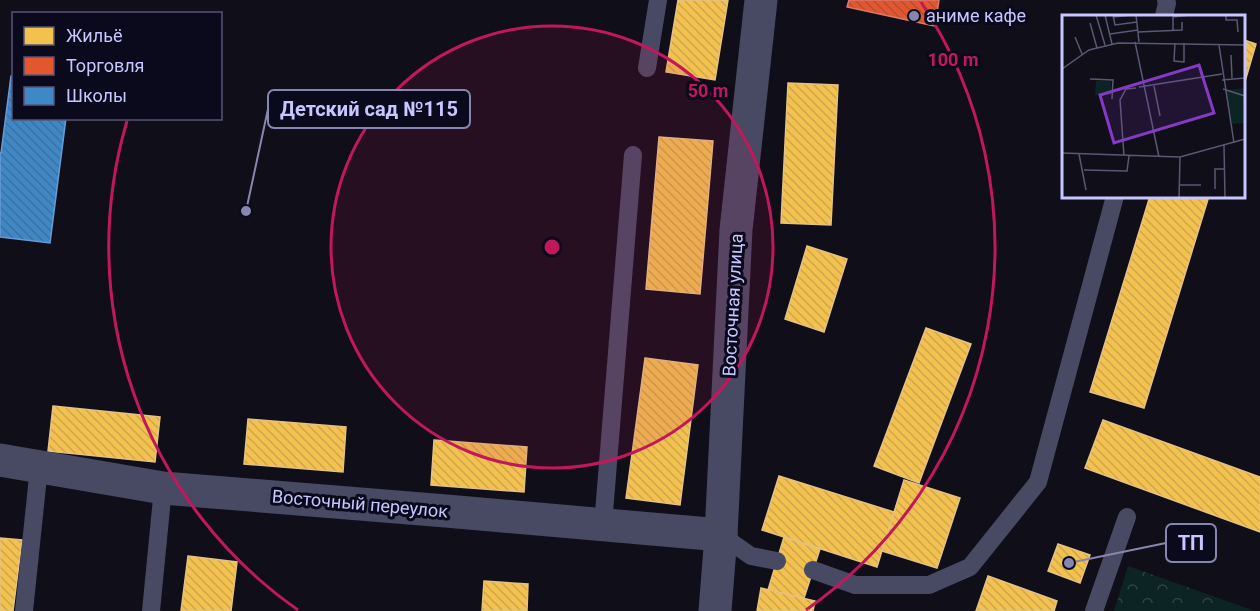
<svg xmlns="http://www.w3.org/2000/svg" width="1260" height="611" font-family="Roboto,sans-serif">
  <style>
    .park { fill: url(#park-crowns) }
    .homes { fill: url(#homes-back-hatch); stroke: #e5c283; stroke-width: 1.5 }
    .shops { fill: url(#shops-back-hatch); stroke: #dc786d; stroke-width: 1.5 }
    .schools { fill: url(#schools-back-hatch); stroke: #689bd6; stroke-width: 1.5 }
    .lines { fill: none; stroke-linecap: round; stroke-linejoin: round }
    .service { stroke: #484a63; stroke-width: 18 }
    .minor { stroke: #484a63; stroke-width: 33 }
    .ring { fill: none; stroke: #c2185b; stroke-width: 3 }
    .poi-dot { fill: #8786ae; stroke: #0b0a1d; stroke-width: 2 }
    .labels { text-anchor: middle; stroke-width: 6; stroke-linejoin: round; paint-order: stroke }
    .poi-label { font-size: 18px; fill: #c8c6ff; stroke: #0b0a1d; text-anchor: start }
    .street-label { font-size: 18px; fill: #c8c6ff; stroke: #0b0a1d }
    .inset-road { fill: none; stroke: #595875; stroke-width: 1.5 }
    .view { fill: #833bc5; fill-opacity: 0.15; stroke: #833bc5; stroke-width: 3 }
    .inset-edge { fill: none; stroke: #c8c6ff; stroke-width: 3 }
    .centre { fill: #c2185b; stroke: #0b0a1d; stroke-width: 3 }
    .ring-label { font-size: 18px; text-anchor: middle; font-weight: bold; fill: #c2185b; stroke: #0b0a1d; stroke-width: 6; stroke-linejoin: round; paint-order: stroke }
    .leader { fill: none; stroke: #8786ae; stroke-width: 2 }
    .callout-dot { fill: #8786ae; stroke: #0b0a1d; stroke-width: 2 }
    .callout { fill: #0b0a1d; stroke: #8786ae; stroke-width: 2 }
    .callout-label { font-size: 20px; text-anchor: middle; font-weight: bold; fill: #c8c6ff }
  </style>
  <defs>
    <pattern id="park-crowns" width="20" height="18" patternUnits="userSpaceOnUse" patternTransform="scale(1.5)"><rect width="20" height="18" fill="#0c2423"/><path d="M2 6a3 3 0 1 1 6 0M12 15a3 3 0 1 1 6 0" fill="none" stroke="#2e4244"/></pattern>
    <pattern id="homes-back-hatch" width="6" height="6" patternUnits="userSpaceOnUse" patternTransform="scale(1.5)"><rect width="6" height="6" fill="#f2c14e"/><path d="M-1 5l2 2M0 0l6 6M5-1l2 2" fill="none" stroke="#cea64e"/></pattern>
    <pattern id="shops-back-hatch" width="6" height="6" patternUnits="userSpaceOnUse" patternTransform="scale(1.5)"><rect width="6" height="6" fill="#e4572e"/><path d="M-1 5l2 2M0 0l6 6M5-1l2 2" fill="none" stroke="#b24f37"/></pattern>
    <pattern id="schools-back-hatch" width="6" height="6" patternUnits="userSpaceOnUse" patternTransform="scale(1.5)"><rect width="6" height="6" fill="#3f88c5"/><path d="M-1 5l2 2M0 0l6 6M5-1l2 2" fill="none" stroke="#3e71a1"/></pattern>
  </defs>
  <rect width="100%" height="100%" fill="#0f0e19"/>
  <polygon class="park" points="1128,566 1255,611 1114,611"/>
  <g class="homes">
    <polygon points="678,0 728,0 715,80 666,72"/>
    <polygon points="1244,40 1256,44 1244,85"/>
    <polygon points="788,83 838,85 831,225 781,223"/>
    <polygon points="659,137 713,141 700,294 646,289"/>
    <polygon points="1150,196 1209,196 1144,408 1090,392"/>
    <polygon points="807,246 847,259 824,332 785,319"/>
    <polygon points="926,328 971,344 919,483 874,466"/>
    <polygon points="645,358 698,365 680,505 626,498"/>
    <polygon points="53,406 160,417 155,462 48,451"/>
    <polygon points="248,419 346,427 343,472 244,464"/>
    <polygon points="1103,420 1260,477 1260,532 1085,468"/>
    <polygon points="434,440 527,447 524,492 431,485"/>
    <polygon points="779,476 894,512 877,567 762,530"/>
    <polygon points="904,480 960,498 937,568 882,551"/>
    <polygon points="784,537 820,549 804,598 768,590"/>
    <polygon points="0,538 22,540 13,611 0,611"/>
    <polygon points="1058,544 1090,555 1080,583 1048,571"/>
    <polygon points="188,556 237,562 231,611 181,611"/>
    <polygon points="988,576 1057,601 1054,611 976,611"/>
    <polygon points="484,581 528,584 527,611 482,611"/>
    <polygon points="761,588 815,601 813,611 757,611"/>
  </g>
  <polygon class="shops" points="849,0 939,0 935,26 847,7"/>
  <polygon class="schools" points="11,76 14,76 14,118 66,118 50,243 0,237 0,153 1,153"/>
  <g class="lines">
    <g class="service">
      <polyline points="1164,16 1167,3 1166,0"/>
      <polyline points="647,68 658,0"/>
      <polyline points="603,525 633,155"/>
      <polyline points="721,535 751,556 777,561"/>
      <polyline points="813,570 855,585 929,585 970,567 1038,482 1115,196"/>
      <polyline points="24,611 39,467"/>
      <polyline points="151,611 163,488"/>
      <polyline points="1094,611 1127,517"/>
    </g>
    <g class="minor">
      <polyline points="0,460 163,488 446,511 721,535"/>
      <polyline points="715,611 721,535 736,230 761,0"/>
    </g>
  </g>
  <circle cx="552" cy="247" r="221" fill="#c2185b" fill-opacity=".12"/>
  <g class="ring">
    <circle cx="552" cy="247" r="221"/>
    <path d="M298 610A443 443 0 0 1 127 121M921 2A443 443 0 0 1 806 610"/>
  </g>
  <circle class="poi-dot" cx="914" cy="16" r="6"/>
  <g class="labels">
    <g class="poi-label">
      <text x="926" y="22">аниме кафе</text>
    </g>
    <g class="street-label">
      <text transform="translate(733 305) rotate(-87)" y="6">Восточная улица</text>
      <text transform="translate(360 504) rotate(5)" y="6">Восточный переулок</text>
    </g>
  </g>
  <g transform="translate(1062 15)">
    <rect width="183" height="183" fill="#0f0e19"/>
    <path d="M34,66H49V80H33ZM183,73V108L170,109L163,75Z" fill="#0c2423"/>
    <path class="inset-road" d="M34,0L43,30M43,0L50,29M51,0L53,10L75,7M74,0L77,27M164,0V5H175L176,17M51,2L70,0M28,8L35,33M111,16V2L128,0M76,17L120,15V7M48,19L76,15M13,22L20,39M73,27L97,142M113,28L112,46L122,47V28M157,30L172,128M169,40L170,63M0,54L27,35L56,28L183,30M28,64L51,65L50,84M160,65L183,63M92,71L98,101M77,72L160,59M161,74L183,81M162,130L163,183M0,138L118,142L183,124M17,139L24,175M62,141L58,85L64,74L74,73M22,155L65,156L67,141M118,170H139M153,174V154H162M117,183L118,142"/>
    <path class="view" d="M137,50L152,98L52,128L38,80Z"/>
    <rect width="183" height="183" class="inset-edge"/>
  </g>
  <circle cx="552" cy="247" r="9" class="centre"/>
  <g class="ring-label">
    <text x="953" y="66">100 m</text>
    <text x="708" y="97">50 m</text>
  </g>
  <path class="leader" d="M246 211L268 109M1069 563L1166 543"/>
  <g class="callout-dot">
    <circle cx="246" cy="211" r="6"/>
    <circle cx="1069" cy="563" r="6"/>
  </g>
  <g class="callout">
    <rect x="268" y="90" width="202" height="38" rx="6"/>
    <rect x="1166" y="524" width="50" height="38" rx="6"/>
  </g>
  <g class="callout-label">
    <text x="369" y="116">Детский сад №115</text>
    <text x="1191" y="550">ТП</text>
  </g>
  <rect x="12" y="12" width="210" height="108" fill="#0b0a1d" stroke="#575577" stroke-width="1.5"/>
  <rect x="24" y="27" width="30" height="18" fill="#f2c14e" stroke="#575577" stroke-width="1.5"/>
  <text x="66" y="42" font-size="18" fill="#c8c6ff">Жильё</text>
  <rect x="24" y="57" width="30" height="18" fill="#e4572e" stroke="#575577" stroke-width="1.5"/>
  <text x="66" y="72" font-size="18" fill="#c8c6ff">Торговля</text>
  <rect x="24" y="87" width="30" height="18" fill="#3f88c5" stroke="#575577" stroke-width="1.5"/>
  <text x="66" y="102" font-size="18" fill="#c8c6ff">Школы</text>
</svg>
